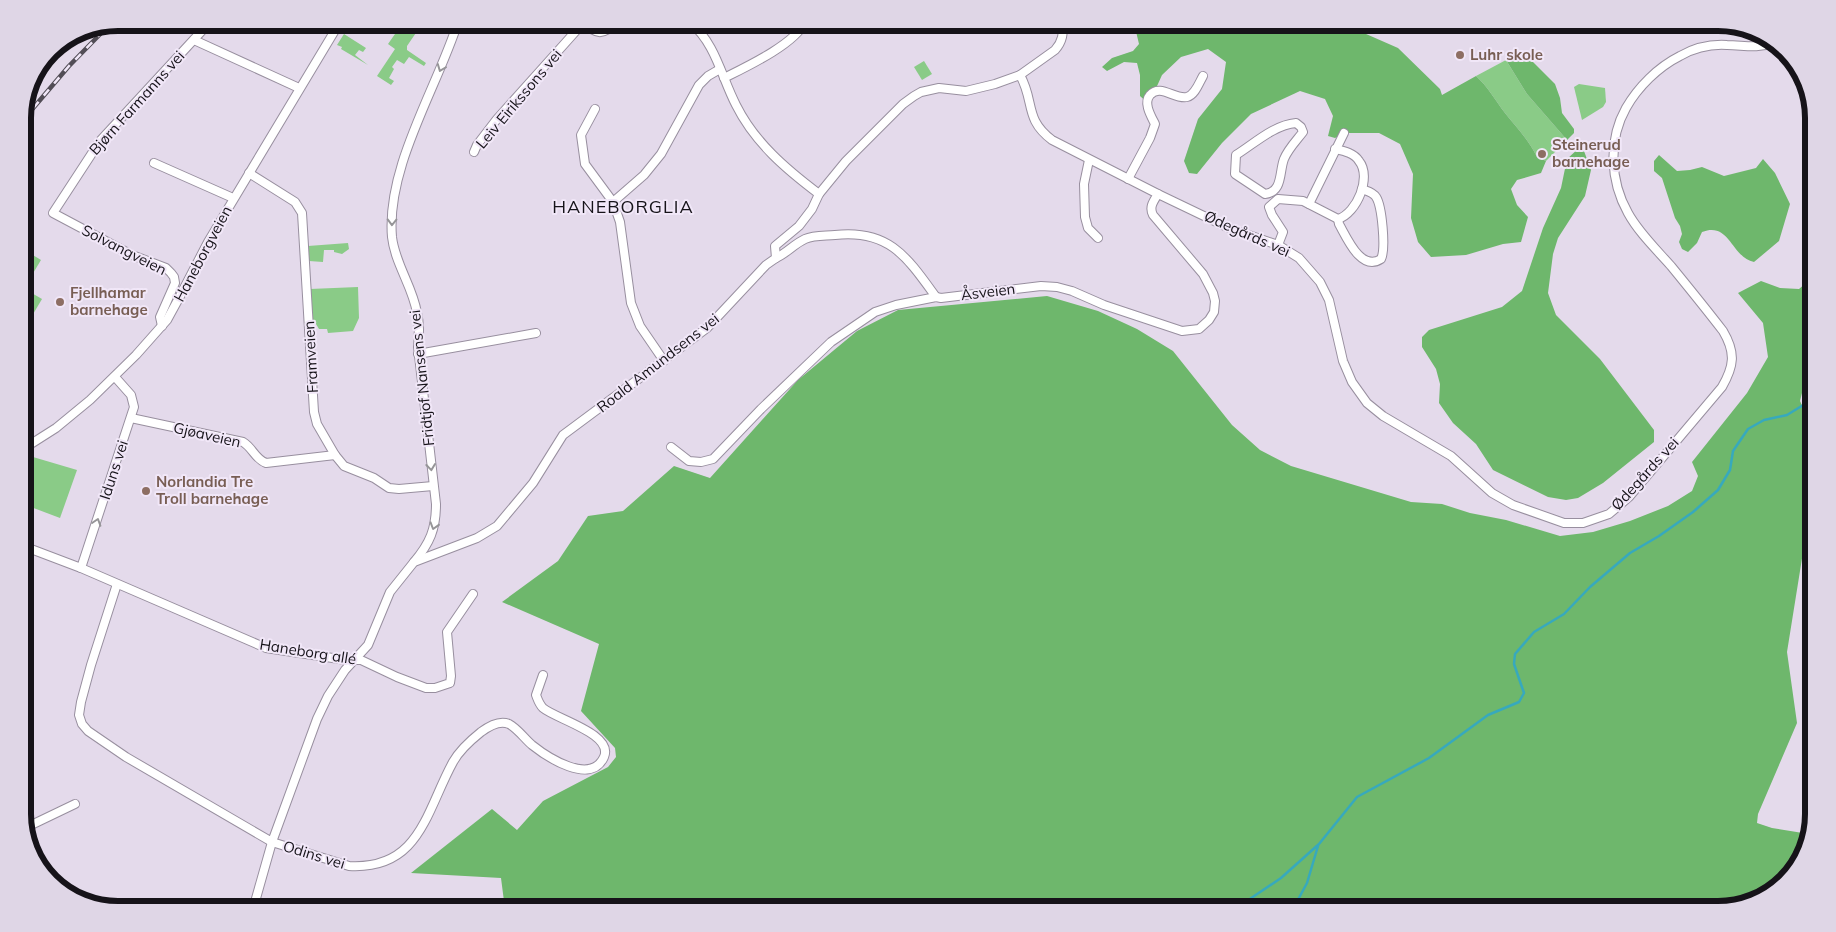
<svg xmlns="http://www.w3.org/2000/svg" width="1836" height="932" font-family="Mulish,sans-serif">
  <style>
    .green { fill: #8acb87 }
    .forest { fill: #6eb76c }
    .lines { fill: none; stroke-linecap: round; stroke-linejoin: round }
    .stream { stroke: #37a9bd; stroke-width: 2.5 }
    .minor-casing { stroke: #988f9f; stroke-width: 10 }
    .minor { stroke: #fff; stroke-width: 8 }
    .rail-casing { stroke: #524d56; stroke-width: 4.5 }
    .rail { stroke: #f1e7f8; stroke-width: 2.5; stroke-dasharray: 8; stroke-linecap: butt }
    .oneway { stroke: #969598 }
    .education-dot { fill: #8d6e63; stroke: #f1e7f8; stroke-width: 2 }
    .labels { text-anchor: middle; stroke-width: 4; stroke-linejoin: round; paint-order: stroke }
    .education-label { font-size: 15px; font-weight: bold; fill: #785e54; stroke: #f1e7f8; text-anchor: start }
    .street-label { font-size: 15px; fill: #161319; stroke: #f1e7f8 }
    .quarter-label { font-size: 18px; letter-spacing: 1px; fill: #161319; stroke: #f1e7f8 }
    .rim { fill: none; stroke: #161319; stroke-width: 6 }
  </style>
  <rect width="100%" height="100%" fill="#e4daeb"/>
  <g class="green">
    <polygon points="400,23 422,24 407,46 407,50 426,63 424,66 409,57 404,64 397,60 392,67 394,69 389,78 394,81 391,85 377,76 395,49 388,44 402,24"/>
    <polygon points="344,34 366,48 363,52 359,50 355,55 368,65 341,49 342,47 337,45"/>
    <path d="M1506,60L1527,94L1567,140L1546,161L1537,157C1529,140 1516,127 1505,113C1495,100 1488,87 1476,76Z"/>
    <polygon points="924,61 932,74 922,80 914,67"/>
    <polygon points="1579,84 1605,88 1606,102 1603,107 1582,120 1574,87"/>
    <polygon points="348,243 349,249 342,254 334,252 334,250 324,250 323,262 309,261 308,246"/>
    <polygon points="23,249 41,260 26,285 23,284"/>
    <polygon points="358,287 359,318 353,331 328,333 327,329 319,329 316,324 311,324 310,289"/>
    <polygon points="23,288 42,299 23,331"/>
    <polygon points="33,457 77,470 60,518 23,504 23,462"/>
  </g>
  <g class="forest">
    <path d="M1134,23H1341L1398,48L1440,89L1442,95L1476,76C1488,87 1495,100 1505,113C1516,127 1529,140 1537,157L1546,161L1541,173L1517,180L1511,189L1517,205L1528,217L1521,242L1503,244L1466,255L1431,257L1418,242L1411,218L1413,174L1400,144L1379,133H1344L1335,138L1328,136L1333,116L1325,99L1300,91L1251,114L1222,143L1197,174L1189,173L1184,161L1198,119L1222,89L1226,62L1208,49L1181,57L1162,75L1149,104L1140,96V75L1137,63L1124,62L1107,71L1102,67L1112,58L1133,51L1139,44Z"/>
    <polygon points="1522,51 1555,84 1560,98 1562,113 1574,129 1574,133 1567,140 1527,94 1506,60"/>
    <polygon points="1579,148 1584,151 1591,170 1585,196 1558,238 1553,254 1548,293 1556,315 1600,359 1654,430 1654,442 1603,483 1578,498 1566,500 1548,497 1493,470 1476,444 1453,423 1439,403 1440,384 1436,369 1422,347 1422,337 1429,330 1502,307 1522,291 1543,228 1561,188 1567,159"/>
    <path d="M1659,155L1677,171L1690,170L1702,167L1724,176L1756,168L1763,159L1775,173L1790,204L1779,241L1754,262C1731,257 1730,221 1702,232L1697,243L1688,252L1682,249L1679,242L1682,234L1680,226L1675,218L1662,178L1654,171V161Z"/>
    <polygon points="1813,277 1813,349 1800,401 1805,412 1813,416 1813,505 1804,546 1787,652 1797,723 1758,814 1757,823 1772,828 1809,834 1803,856 1771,894 1718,909 505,909 501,878 411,873 492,809 517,830 543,801 608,767 616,757 615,748 581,711 599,644 502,602 558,561 588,516 623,511 674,466 710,478 798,380 857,331 898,310 1047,296 1098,311 1137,329 1173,351 1232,425 1260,450 1291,466 1411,502 1442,504 1470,513 1506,520 1560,536 1593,532 1630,521 1668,506 1692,491 1698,476 1692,462 1747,393 1768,357 1763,323 1738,293 1761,281 1780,288 1799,289"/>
  </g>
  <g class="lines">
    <g class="stream">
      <polyline points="1235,909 1281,878 1319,844 1357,797 1429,758 1488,715 1519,702 1524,693 1514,664 1515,654 1534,632 1564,614 1590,587 1630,553 1659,536 1693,512 1718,490 1730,470 1733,451 1748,429 1764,420 1787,415 1813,399"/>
      <polyline points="1293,909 1307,883 1318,846"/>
    </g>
    <defs>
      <g id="minor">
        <path d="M690,22C716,44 721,76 736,105C755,143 786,169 819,194"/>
        <path d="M805,25C826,25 826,35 848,22"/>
        <polyline points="194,40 299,88"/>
        <path d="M1020,75C1035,102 1024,119 1052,140L1158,194L1231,229L1278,245L1299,258L1320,282L1329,300L1343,361L1352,382L1367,403L1383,416L1451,456L1492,493L1513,505L1564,523H1583L1609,514L1629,497L1722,387C1734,366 1736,353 1723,331C1706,309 1689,288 1671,266C1656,249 1639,233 1628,213C1610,181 1608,140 1626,108C1638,87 1658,67 1680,56C1694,48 1711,44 1727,45C1743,45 1757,49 1772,43"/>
        <path d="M724,78C746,67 795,44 805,22"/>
        <polyline points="595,109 581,135 585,164 613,202"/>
        <path d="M1296,123L1301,127L1303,132C1296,141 1288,149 1284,159C1279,172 1283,192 1265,194L1235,174L1236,155C1255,143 1274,125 1296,123Z"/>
        <path d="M474,152L477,145L497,119L584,22C597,37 604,34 618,22"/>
        <polyline points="1089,160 1084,184 1085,217 1088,228 1098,238"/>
        <polyline points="154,163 233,198"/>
        <polyline points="249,173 295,202 302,213 314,412 317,424 335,455 344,466 374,478 389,488 399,489 433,486"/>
        <path d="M1128,179L1150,138L1155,124C1151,116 1143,103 1150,95C1160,83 1175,100 1187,97C1195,95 1199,83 1203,76"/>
        <polyline points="1309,204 1344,133"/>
        <path d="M1338,219L1339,224C1347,238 1361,272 1381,259C1386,249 1382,206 1376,197C1373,192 1367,191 1362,189"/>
        <path d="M1278,245L1283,232L1272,215L1269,207L1278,199L1303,201L1338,219C1357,213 1372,177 1359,161C1354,153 1344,151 1335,149"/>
        <path d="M776,258C787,253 794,244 805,239C814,235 825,236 835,235C889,229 907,257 936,297"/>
        <polyline points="162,326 160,317 175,283 174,277 171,273 166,268 132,255 53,213 100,141 210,22"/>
        <polyline points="418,354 536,333"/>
        <polyline points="664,361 640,326 631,303 620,222 613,202 644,175 661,154 699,85 708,76 720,69"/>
        <path d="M131,418L243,442C253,448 255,459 266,463L335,455"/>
        <path d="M671,447L689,461L701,462L713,459L761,409L831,342L875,312L896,305L936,297L941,298L1041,286L1057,287L1072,291L1104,305L1182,331L1199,329L1209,320L1214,312L1215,301L1213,293L1203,274L1153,215C1149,207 1153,202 1158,194"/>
        <polyline points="23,449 56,428 90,400 136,355 167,320 179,298 208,242 340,22"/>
        <polyline points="23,546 81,568 266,648 346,660 361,660 397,677 426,688 435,688 450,683 451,676 447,632 473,594"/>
        <path d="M414,562C430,543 436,529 436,504L418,347C419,335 420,324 417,313C413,287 395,264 392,237C386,167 437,88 458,22"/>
        <polyline points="81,568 134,407 131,395 115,377"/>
        <path d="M117,584L91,665L81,702L79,715L82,724L88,731L126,757L272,842L349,866C420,870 426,811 453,762C459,751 471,740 481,732C489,726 500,720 509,724C517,728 525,739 532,745C547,757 591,786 604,757C614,734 556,719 543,708C539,704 538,700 536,695L543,675"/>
        <polyline points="25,828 75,804"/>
        <path d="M253,909L272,842L317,719L328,696L345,670L368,645L390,592L414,562L477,538L497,526L533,483L563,435L707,328L766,265L776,258L775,246L799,226L812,209L819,194L846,161L903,104L914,96L921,92L939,88L966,91L995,84L1020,75L1055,50C1063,41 1063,34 1063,22"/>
      </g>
    </defs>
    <use href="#minor" class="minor-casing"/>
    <use href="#minor" class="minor"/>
    <defs>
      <polyline id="rail" points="23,120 69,66 110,24"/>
    </defs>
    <use href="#rail" class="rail-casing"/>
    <use href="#rail" class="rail"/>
  </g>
  <defs><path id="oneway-chevron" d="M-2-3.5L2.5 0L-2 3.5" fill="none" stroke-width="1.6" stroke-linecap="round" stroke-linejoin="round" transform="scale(1.25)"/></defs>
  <g class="oneway">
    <use href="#oneway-chevron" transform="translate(441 68) rotate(111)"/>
    <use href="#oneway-chevron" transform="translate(392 222) rotate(91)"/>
    <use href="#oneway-chevron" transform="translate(431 467) rotate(83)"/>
    <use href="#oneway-chevron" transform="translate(97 522) rotate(-72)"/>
    <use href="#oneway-chevron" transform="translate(434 526) rotate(107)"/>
  </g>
  <g class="education-dot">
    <circle cx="1460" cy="55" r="5"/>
    <circle cx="1542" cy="154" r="5"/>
    <circle cx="60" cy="302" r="5"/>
    <circle cx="146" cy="491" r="5"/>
  </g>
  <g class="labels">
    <g class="education-label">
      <text x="1470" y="60">Luhr skole</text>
      <text x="1552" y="150">Steinerud<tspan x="1552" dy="17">barnehage</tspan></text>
      <text x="70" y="298">Fjellhamar<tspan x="70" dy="17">barnehage</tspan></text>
      <text x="156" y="487">Norlandia Tre<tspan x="156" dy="17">Troll barnehage</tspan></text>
    </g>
    <g class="street-label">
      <text transform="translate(519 99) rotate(-50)" y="5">Leiv Eirikssons vei</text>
      <text transform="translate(137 103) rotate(-48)" y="5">Bjørn Farmanns vei</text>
      <text transform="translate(1247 234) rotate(24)" y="5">Ødegårds vei</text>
      <text transform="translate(124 250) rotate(27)" y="5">Solvangveien</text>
      <text transform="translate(203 254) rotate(-62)" y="5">Haneborgveien</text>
      <text transform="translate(988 292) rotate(-7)" y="5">Åsveien</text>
      <text transform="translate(311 357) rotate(-93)" y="5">Framveien</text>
      <text transform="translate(658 363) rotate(-38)" y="5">Roald Amundsens vei</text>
      <text transform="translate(422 378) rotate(-96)" y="5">Fridtjof Nansens vei</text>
      <text transform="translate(207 435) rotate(13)" y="5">Gjøaveien</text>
      <text transform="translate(114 470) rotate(-72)" y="5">Iduns vei</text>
      <text transform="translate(1645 474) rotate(-48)" y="5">Ødegårds vei</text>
      <text transform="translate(308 652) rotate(9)" y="5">Haneborg allé</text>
      <text transform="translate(314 855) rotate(17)" y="5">Odins vei</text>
    </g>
    <g class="quarter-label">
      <text x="623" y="213">HANEBORGLIA</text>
    </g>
  </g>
  <path d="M0 0H1836V932H0ZM118 31H1718A87 87 0 0 1 1805 118V814A87 87 0 0 1 1718 901H118A87 87 0 0 1 31 814V118A87 87 0 0 1 118 31Z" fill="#dfd6e6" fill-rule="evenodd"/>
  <path class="rim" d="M118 31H1718A87 87 0 0 1 1805 118V814A87 87 0 0 1 1718 901H118A87 87 0 0 1 31 814V118A87 87 0 0 1 118 31Z"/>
</svg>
